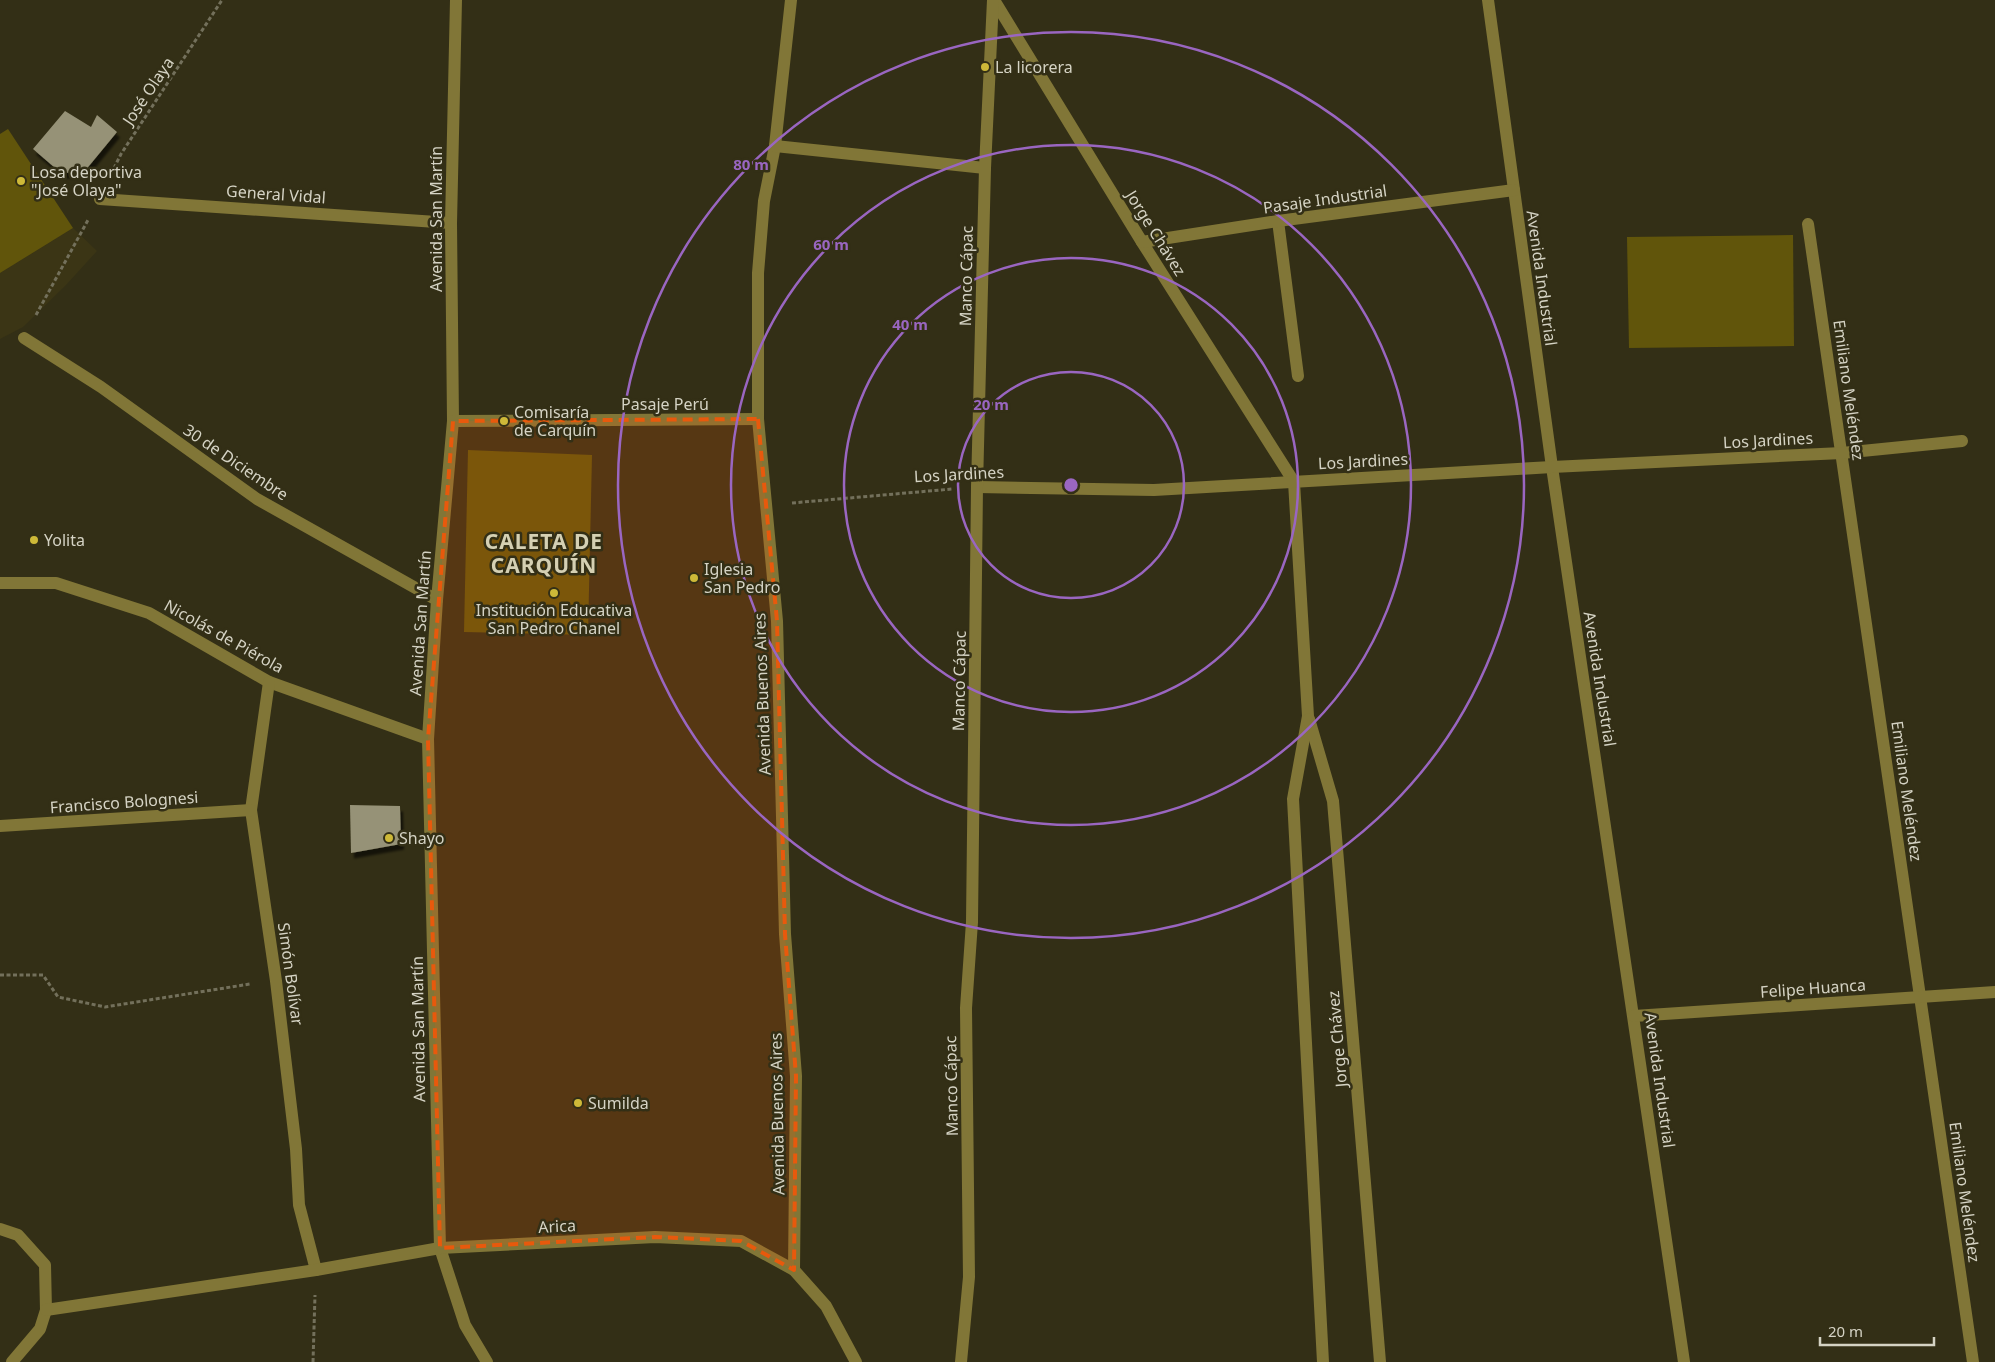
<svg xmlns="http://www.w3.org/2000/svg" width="1995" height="1362" font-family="'Noto Sans',sans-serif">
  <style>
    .built { fill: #3b3515 }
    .green { fill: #61550b }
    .building { fill: #969277; filter: url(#shadow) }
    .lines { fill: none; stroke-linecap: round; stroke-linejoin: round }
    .path { stroke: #73705b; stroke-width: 3; stroke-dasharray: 4 2.5; stroke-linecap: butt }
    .minor { stroke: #817637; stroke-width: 12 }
    .marked { fill: #e8590c; fill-opacity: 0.2; stroke: #e8590c; stroke-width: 4; stroke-dasharray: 10 6; stroke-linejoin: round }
    .ring { fill: none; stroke: #9a66c1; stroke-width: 2.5 }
    .poi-dot { fill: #ceb938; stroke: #332f16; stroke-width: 2 }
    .labels { text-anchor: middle; stroke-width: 5; stroke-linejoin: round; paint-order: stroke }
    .poi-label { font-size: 16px; fill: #d5d3c4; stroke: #332f16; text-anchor: start }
    .street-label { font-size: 16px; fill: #d5d3c4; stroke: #332f16 }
    .district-label { font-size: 21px; font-weight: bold; letter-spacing: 1px; fill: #d5d0b3; stroke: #332f16 }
    .centre { fill: #9a66c1; stroke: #332f16; stroke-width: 2.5 }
    .ring-label { font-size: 15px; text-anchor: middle; font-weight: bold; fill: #9a66c1; stroke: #332f16; stroke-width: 5; stroke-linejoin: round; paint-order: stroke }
  </style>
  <defs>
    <filter id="shadow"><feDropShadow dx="3" dy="5.5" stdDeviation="1" flood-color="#0009"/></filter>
  </defs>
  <rect width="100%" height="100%" fill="#332f16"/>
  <polygon class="built" points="73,228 97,251 66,285 23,327 0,339 0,273"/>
  <g class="green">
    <polygon points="8,129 73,228 0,273 0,134"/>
    <polygon points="1793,235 1794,346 1629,348 1627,237"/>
    <polygon points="468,450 592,455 588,635 464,632"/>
  </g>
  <g class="building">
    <polygon points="65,111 91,127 97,115 117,132 84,172 61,173 33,149"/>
    <polygon points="350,805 400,806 401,844 351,853"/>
  </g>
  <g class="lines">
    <g class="path">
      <polyline points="111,174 121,154 222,0"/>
      <polyline points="36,315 88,220"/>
      <polyline points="792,503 952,489"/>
      <polyline points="0,975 43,975 58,997 105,1007 250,984"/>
      <polyline points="313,1362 315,1295"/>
    </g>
    <g class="minor">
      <polyline points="456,0 451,223 453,421 437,600 428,739 440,1248 465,1325 487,1362"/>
      <polyline points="791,0 775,146 764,201 758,273 758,419 777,621 785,934 796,1076 794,1270"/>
      <polyline points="994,0 1142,242 1294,482 1308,716 1293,799 1323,1362"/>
      <polyline points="1488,0 1552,467 1684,1362"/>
      <polyline points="775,146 985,168"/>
      <polyline points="100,199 451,223"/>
      <polyline points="1278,221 1298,376"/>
      <polyline points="1808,224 1973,1362"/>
      <polyline points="1142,242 1278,221 1514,190"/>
      <polyline points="24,338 101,387 257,499 437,600"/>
      <polyline points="453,421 758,419"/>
      <polyline points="977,487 1154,490 1552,467 1842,453 1962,441"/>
      <polyline points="0,583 56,583 149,613 269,682 428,739"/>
      <polyline points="269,682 251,810 276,981 296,1149 299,1205 316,1270"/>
      <polyline points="1309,719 1333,801 1380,1362"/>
      <polyline points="0,826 251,810"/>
      <polyline points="1634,1016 1995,992"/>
      <polyline points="0,1229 18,1235 45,1265 46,1310 40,1329 12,1362"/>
      <polyline points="46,1310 316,1270 440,1248 655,1237 741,1241 794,1270 826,1306 856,1362"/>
      <polyline points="961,1362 969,1277 966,1008 972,922 977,487 985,168 993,0"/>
    </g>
  </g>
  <path class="marked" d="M758,419L777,621L785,934L796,1076L794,1270L741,1241L655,1237L440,1248L428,739L453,421Z"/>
  <g class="ring">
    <circle cx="1071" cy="485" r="113"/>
    <circle cx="1071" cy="485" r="227"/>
    <circle cx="1071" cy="485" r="340"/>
    <circle cx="1071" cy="485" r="453"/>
  </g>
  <g class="poi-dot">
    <circle cx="985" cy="67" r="5"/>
    <circle cx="21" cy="181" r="5"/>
    <circle cx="504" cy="421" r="5"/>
    <circle cx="34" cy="540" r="5"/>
    <circle cx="694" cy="578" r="5"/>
    <circle cx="554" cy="593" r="5"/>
    <circle cx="389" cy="838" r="5"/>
    <circle cx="578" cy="1103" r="5"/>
  </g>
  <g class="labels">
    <g class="poi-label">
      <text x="995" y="73">La licorera</text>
      <text x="31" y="178">Losa deportiva<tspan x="31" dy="18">"José Olaya"</tspan></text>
      <text x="514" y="418">Comisaría<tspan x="514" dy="18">de Carquín</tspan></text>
      <text x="44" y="546">Yolita</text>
      <text x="704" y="575">Iglesia<tspan x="704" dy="18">San Pedro</tspan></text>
      <text x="554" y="616" text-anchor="middle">Institución Educativa<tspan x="554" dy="18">San Pedro Chanel</tspan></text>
      <text x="399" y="844">Shayo</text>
      <text x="588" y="1109">Sumilda</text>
    </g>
    <g class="street-label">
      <text transform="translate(148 91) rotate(-56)" y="6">José Olaya</text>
      <text transform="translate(276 194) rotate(4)" y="6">General Vidal</text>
      <text transform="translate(1325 199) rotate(-8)" y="6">Pasaje Industrial</text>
      <text transform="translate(436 219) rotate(-90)" y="6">Avenida San Martín</text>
      <text transform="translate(1156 233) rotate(58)" y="6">Jorge Chávez</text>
      <text transform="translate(966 276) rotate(-89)" y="6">Manco Cápac</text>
      <text transform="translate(1542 278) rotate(82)" y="6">Avenida Industrial</text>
      <text transform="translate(1849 390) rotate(82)" y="6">Emiliano Meléndez</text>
      <text x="665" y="410">Pasaje Perú</text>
      <text transform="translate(1768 440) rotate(-3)" y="6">Los Jardines</text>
      <text transform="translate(1363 461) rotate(-3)" y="6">Los Jardines</text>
      <text transform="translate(236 462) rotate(34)" y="6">30 de Diciembre</text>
      <text transform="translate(959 474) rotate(-3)" y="6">Los Jardines</text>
      <text transform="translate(420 623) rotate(-86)" y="6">Avenida San Martín</text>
      <text transform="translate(224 636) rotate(29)" y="6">Nicolás de Piérola</text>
      <text transform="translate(1600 679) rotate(81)" y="6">Avenida Industrial</text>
      <text transform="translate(959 681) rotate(-89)" y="6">Manco Cápac</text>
      <text transform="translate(762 694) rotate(-92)" y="6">Avenida Buenos Aires</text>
      <text transform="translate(1907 791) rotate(82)" y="6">Emiliano Meléndez</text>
      <text transform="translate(124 802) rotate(-4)" y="6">Francisco Bolognesi</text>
      <text transform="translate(291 974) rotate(82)" y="6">Simón Bolívar</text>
      <text transform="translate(1813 988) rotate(-4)" y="6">Felipe Huanca</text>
      <text transform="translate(418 1029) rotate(-91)" y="6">Avenida San Martín</text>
      <text transform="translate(1337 1039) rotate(-95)" y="6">Jorge Chávez</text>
      <text transform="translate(1660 1080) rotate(82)" y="6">Avenida Industrial</text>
      <text transform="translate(951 1086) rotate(-91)" y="6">Manco Cápac</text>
      <text transform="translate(777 1114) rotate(-91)" y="6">Avenida Buenos Aires</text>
      <text transform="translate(1965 1192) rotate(82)" y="6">Emiliano Meléndez</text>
      <text transform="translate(557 1226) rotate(-3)" y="6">Arica</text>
    </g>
    <g class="district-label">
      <text x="544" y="549">CALETA DE<tspan x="544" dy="24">CARQUÍN</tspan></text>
    </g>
  </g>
  <circle cx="1071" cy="485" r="8" class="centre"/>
  <g class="ring-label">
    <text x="751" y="170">80 m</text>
    <text x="831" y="250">60 m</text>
    <text x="910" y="330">40 m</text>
    <text x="991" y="410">20 m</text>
  </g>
  <path d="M1820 1337v8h114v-8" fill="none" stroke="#d5d3c4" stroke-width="2.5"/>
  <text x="1828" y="1337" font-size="15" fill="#d5d3c4" stroke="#332f16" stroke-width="4" paint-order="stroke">20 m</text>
</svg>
